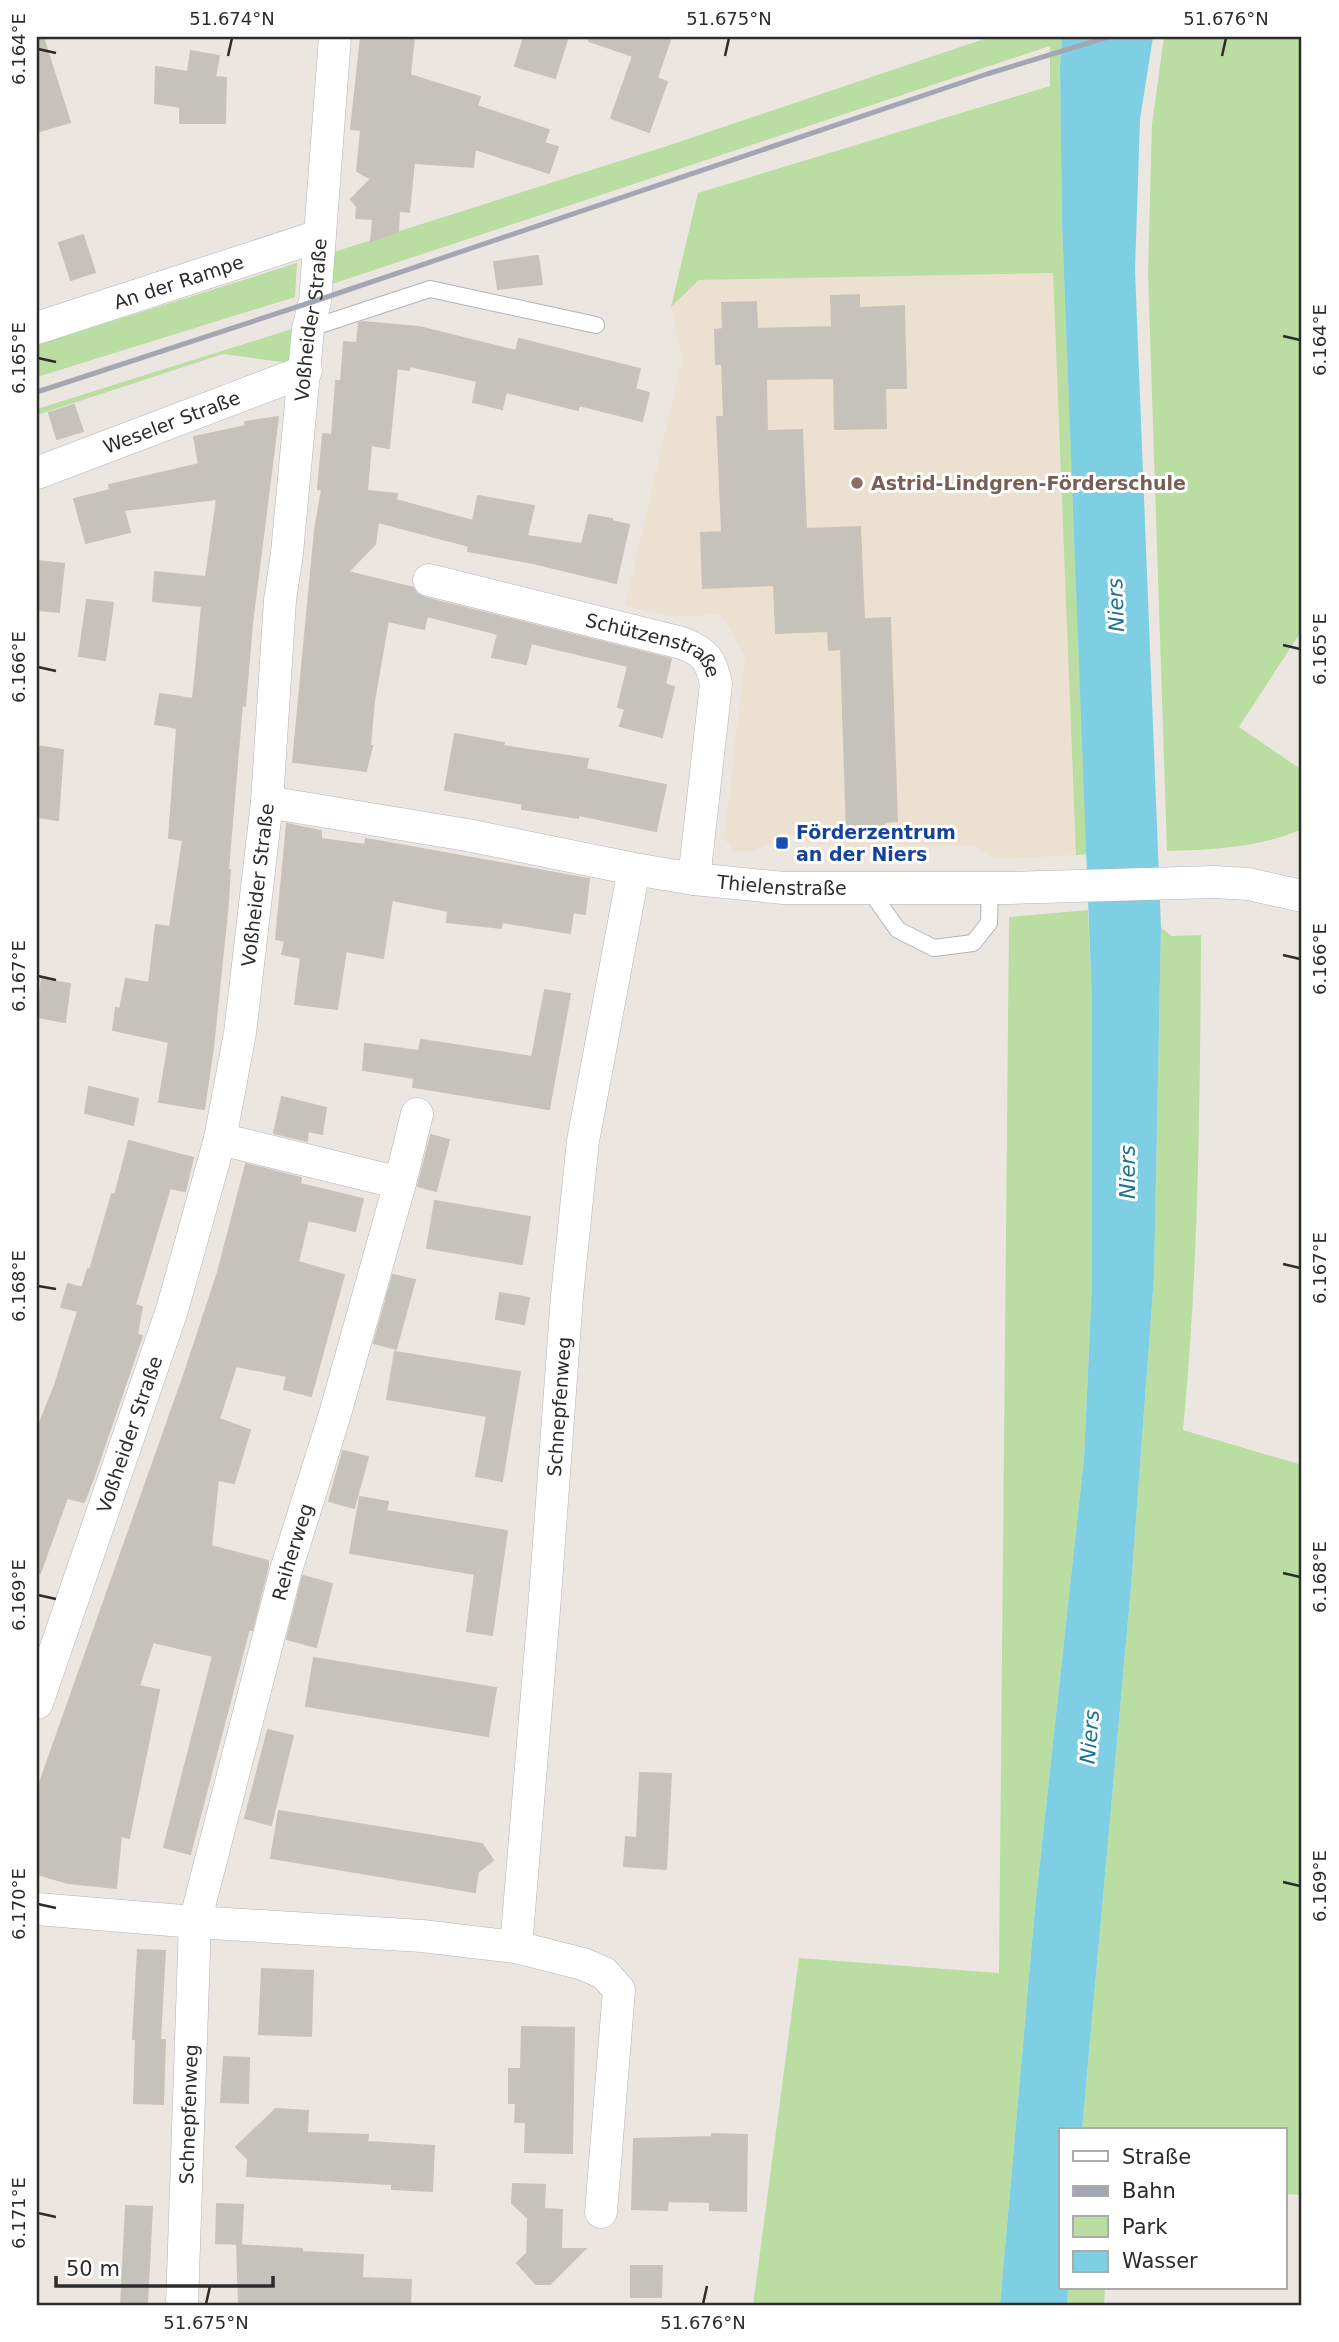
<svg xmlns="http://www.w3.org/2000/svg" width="1339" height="2342" font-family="'DejaVu Sans',sans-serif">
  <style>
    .education { fill: #ece1d1 }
    .green { fill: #badda2 }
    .water { fill: #7ecfe3 }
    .building { fill: #c5c1bb; stroke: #c8c2ba; stroke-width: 2 }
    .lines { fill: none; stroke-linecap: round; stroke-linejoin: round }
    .lane-casing { stroke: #b0b3bb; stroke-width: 18 }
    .street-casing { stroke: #b0b3bb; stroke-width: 33 }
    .lane { stroke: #fff; stroke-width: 16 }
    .street { stroke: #fff; stroke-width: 32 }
    .rail { stroke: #a3a7b4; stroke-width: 5 }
    .ticks { fill: none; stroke: #2c2c2c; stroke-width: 2.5 }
    .education-dot { fill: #8d6e63; stroke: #fff; stroke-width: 2.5 }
    .transit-dot { fill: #1a4fb4; stroke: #fff; stroke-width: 2.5 }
    .labels { text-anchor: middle; stroke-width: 6; stroke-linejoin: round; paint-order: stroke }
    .street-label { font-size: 19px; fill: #2c2c2c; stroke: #fff }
    .education-label { font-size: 19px; font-weight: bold; fill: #785e54; stroke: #fff; text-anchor: start }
    .transit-label { font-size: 19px; font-weight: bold; fill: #164399; stroke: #fff; text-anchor: start }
    .water-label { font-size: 21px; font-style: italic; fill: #1b7191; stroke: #fff }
    .neatline { fill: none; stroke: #2c2c2c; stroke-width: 2.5 }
    .ticks-label { font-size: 18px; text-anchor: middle; fill: #2c2c2c }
  </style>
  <rect width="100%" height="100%" fill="#ece6e0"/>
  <polygon class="education" points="1053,273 1076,855 995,859 983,850 972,845 848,847 806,843 806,837 780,832 776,842 752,851 734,851 724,838 745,658 722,615 670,616 625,606 682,359 671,307 699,280"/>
  <g class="green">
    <polygon points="990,37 1062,37 1060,67 1062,223 1087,854 1076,855 1053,273 699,280 671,307 698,193 1050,86 1050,46 332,284 334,252 667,146"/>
    <path d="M1164,37H1302V630L1239,727L1302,770V829C1258,848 1215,849 1167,851L1148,273L1152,124Z"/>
    <polygon points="297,263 295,297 37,377 37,345"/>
    <polygon points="292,329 290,363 223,354 37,415 37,409"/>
    <polygon points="1088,910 1092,1003 1092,1284 1084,1458 1035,1908 1000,2305 753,2305 799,1958 999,1973 1009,917"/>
    <path d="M1161,928L1172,936L1201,935C1200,1100 1199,1265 1183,1430L1302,1465V2195L1285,2194V2130H1082L1131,1587L1154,1277Z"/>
    <polygon points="1068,2288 1105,2288 1104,2305 1067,2305"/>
  </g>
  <polygon class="water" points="1062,37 1153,37 1140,119 1135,270 1161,928 1154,1277 1131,1587 1082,2130 1061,2130 1061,2288 1068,2288 1067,2305 1000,2305 1035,1908 1084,1458 1092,1284 1092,1003 1062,223 1060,67"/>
  <g class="building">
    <polygon points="37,37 43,37 70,122 37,132"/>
    <polygon points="361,37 414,37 410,75 480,97 477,106 549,130 544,143 558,147 549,173 475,149 473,167 414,163 409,212 399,211 398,232 371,241 373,219 356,218 357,207 351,199 371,179 357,171 361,130 351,129"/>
    <polygon points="524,37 568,37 555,78 515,66"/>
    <polygon points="589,37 671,37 657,78 667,82 649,132 611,118 633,56 589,41"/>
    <polygon points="191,51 219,56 215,77 226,78 225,123 180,123 180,107 155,103 156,67 188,72"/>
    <polygon points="83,235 95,272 71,280 59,243"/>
    <polygon points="538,256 542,284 498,289 494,262"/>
    <polygon points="859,295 859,308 904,306 906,388 885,388 886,428 835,429 834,378 766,379 767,431 802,430 806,529 860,527 864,619 890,618 897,821 884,822 884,833 847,835 841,649 829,650 828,631 776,633 774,585 703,588 701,533 722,532 717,417 724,417 722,364 716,364 715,330 723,329 722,303 756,302 757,329 832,327 831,296"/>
    <polygon points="363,322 419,327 516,351 519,339 640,369 635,389 649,393 642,421 579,405 578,410 506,392 502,409 473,402 477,381 410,366 409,370 397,368 389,448 371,445 367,491 397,494 396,500 473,521 478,496 534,506 527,536 582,544 589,515 612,519 612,521 629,525 616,583 533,563 468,551 469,546 378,522 375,544 348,572 413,588 417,594 425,598 671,659 665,684 674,687 662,737 620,726 625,709 618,707 628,666 531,643 526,664 492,657 498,634 427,616 424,629 388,621 374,701 370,746 372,746 366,771 293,762 315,530 322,489 318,489 323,434 332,435 336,381 341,381 344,342 357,343 359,323"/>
    <polygon points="74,405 83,431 57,439 49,413"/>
    <polygon points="278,417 252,624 245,706 242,705 228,870 230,870 228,903 213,1048 204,1109 159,1102 169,1042 113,1030 116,1008 120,1009 126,979 149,983 156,925 170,927 183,840 169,838 177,728 155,724 160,694 193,699 202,606 153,601 155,572 206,577 217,499 124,510 130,532 86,543 74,499 110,490 109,485 199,464 194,437 246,426 245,422"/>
    <polygon points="37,561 64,564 59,612 37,610"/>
    <polygon points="87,600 113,603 105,660 79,656"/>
    <polygon points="455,734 504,743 503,746 588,759 586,769 666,785 656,831 579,815 578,818 522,809 523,804 445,790"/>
    <polygon points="37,746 63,750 58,820 37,817"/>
    <polygon points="287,824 321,831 321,839 365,845 366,839 589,879 585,914 573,912 570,933 502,922 501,928 447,922 448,911 392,900 383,958 346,951 337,1009 295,1004 301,958 282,954 285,941 276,939"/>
    <polygon points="42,979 70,984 65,1022 37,1017"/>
    <polygon points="545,990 570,994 549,1109 413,1087 414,1078 363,1070 365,1044 419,1051 421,1040 532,1057"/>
    <polygon points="89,1087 138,1099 133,1125 85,1113"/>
    <polygon points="282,1097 326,1108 322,1134 308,1131 307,1141 274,1133"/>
    <polygon points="431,1135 449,1140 436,1191 418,1186"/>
    <polygon points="129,1141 193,1158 185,1191 170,1188 135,1305 142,1307 137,1334 142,1336 93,1479 84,1502 67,1498 40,1573 37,1573 37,1430 55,1385 78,1311 61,1307 68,1284 82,1288 88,1269 90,1270 112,1194 115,1195"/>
    <polygon points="246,1164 301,1178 300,1184 363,1199 355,1231 308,1220 298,1262 344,1275 311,1396 284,1389 287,1376 236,1366 219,1419 250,1430 234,1483 218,1480 211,1546 268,1561 268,1566 252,1630 249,1629 190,1854 164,1847 213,1656 153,1642 139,1686 159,1690 129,1838 121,1836 116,1888 68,1883 37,1874 37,1791 184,1375 218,1272"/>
    <polygon points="435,1201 530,1217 522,1264 427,1248"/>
    <polygon points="393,1275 415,1280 396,1349 374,1343"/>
    <polygon points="500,1293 529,1298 524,1324 496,1319"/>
    <polygon points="395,1352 520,1372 502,1481 476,1476 487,1416 387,1399"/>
    <polygon points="343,1451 368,1457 354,1508 329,1501"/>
    <polygon points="360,1497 388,1502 386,1511 507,1531 492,1635 467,1631 475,1574 350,1553"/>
    <polygon points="303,1576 332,1584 316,1647 287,1639"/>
    <polygon points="314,1658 496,1688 488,1736 306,1706"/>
    <polygon points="268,1730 293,1736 271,1825 245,1818"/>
    <polygon points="640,1773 671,1774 666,1869 624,1866 626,1837 637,1838"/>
    <polygon points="279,1811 482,1844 493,1860 478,1872 475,1892 271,1858"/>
    <polygon points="138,1950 165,1951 160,2040 165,2040 163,2104 134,2103 136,2039 133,2039"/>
    <polygon points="262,1969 313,1971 311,2036 259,2034"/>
    <polygon points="522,2027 574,2028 572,2153 525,2152 526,2122 515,2122 516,2103 509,2103 509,2069 521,2069"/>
    <polygon points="224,2057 249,2058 248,2103 221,2102"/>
    <polygon points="276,2109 308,2111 307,2133 368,2135 367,2142 434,2146 432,2191 392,2189 392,2184 247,2176 248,2159 236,2147"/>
    <polygon points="712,2134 747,2135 746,2211 710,2210 710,2202 668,2201 667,2210 632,2209 634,2139 712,2137"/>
    <polygon points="513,2184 545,2185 544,2209 562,2210 561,2249 585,2249 550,2284 536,2284 517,2263 527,2253 528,2218 512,2203"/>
    <polygon points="217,2204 243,2205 241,2244 216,2243"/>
    <polygon points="126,2206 152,2207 147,2305 121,2305"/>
    <polygon points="237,2245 302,2249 302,2252 363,2255 362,2278 411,2280 410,2305 239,2305"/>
    <polygon points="631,2266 662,2266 661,2297 631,2297"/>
  </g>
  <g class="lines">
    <defs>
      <g id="lane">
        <polyline points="308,329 430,289 596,325"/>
        <polyline points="868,888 898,930 934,948 973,943 989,923 990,887"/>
      </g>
      <g id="street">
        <path id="s1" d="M37,328L319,236"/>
        <path id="s2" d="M37,473L306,371"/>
        <path id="s3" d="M429,580L682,643C707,653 710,659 716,684L694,879"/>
        <path id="s4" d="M267,802L467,835L634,869L694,879L784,888H1010L1214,882L1248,884L1302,896"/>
        <polyline points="220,1139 400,1183"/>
        <path id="s5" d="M37,1703L172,1310L220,1139L240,1033L267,802L280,600L287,553L308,329L315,301L335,37"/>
        <polyline points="37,1909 195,1922 422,1936 516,1947 583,1964 604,1973 619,1990 601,2212"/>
        <path id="s6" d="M516,1947L544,1610L567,1296L583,1141L634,869"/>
        <path id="s7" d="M182,2305L195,1922L286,1570L335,1414L400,1183L417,1114"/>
      </g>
    </defs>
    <use href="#lane" class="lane-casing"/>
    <use href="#street" class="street-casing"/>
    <use href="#lane" class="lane"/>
    <use href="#street" class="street"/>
    <polyline class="rail" points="37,392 315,301 987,74 1108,37"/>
  </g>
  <path class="ticks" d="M38,49L56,53M228,56L232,38M725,56L729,38M1222,56L1226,38M1283,336L1300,340M38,358L56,362M1283,645L1300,649M38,667L56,671M1283,955L1300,959M38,976L56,980M1283,1264L1300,1268M38,1286L56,1289M1283,1573L1300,1577M38,1595L56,1599M1283,1882L1300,1886M38,1904L56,1908M38,2213L56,2217M206,2304L210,2286M703,2304L707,2286"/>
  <circle class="education-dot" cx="857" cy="483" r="7"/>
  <rect class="transit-dot" x="775" y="836" width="14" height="14" rx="3.5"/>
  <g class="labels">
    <g class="street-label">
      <text dy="7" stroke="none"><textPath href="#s1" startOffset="149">An der Rampe</textPath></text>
      <text dy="7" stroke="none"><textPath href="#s5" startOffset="1418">Voßheider Straße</textPath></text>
      <text dy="7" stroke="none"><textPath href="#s2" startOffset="144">Weseler Straße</textPath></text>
      <text dy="7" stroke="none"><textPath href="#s3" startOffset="236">Schützenstraße</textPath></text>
      <text dy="7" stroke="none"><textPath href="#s5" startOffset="850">Voßheider Straße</textPath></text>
      <text dy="7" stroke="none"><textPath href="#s4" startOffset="522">Thielenstraße</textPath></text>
      <text dy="7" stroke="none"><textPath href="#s6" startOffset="542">Schnepfenweg</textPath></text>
      <text dy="7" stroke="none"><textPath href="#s5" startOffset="284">Voßheider Straße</textPath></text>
      <text dy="7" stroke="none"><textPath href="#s7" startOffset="766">Reiherweg</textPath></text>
      <text dy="7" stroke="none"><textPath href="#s7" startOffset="191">Schnepfenweg</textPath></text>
    </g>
    <g class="education-label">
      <text x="871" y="490">Astrid-Lindgren-Förderschule</text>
    </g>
    <g class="transit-label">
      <text x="796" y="839">Förderzentrum<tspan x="796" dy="22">an der Niers</tspan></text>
    </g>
    <g class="water-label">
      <text transform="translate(1116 605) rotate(-92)" y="7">Niers</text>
      <text transform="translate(1128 1172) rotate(-90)" y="7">Niers</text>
      <text transform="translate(1090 1737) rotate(-85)" y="7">Niers</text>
    </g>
  </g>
  <rect width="1339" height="2342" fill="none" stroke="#ffffff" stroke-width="77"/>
  <rect x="1059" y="2128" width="228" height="161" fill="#ffffff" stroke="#ababab" stroke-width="2"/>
  <rect x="1073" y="2151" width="35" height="10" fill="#ffffff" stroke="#ababab" stroke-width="2"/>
  <text x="1122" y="2164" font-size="21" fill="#2c2c2c">Straße</text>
  <rect x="1073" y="2186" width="35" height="10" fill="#a3a7b4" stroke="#ababab" stroke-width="2"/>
  <text x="1122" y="2198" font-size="21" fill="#2c2c2c">Bahn</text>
  <rect x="1073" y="2216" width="35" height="21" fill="#badda2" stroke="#ababab" stroke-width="2"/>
  <text x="1122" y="2234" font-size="21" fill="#2c2c2c">Park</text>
  <rect x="1073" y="2251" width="35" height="21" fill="#7ecfe3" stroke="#ababab" stroke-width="2"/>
  <text x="1122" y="2268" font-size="21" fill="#2c2c2c">Wasser</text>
  <path d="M56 2276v10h217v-10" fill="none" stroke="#2c2c2c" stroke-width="3.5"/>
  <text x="66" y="2276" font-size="21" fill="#2c2c2c" stroke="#ffffff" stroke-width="5" paint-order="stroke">50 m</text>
  <rect x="38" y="38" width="1262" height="2266" class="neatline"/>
  <g class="ticks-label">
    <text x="232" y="25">51.674°N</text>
    <text x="729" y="25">51.675°N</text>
    <text x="1226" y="25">51.676°N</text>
    <text transform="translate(19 49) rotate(-90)" y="6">6.164°E</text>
    <text transform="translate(1320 340) rotate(-90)" y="6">6.164°E</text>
    <text transform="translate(19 358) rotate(-90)" y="6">6.165°E</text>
    <text transform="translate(1320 649) rotate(-90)" y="6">6.165°E</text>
    <text transform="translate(19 667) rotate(-90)" y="6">6.166°E</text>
    <text transform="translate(1320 959) rotate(-90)" y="6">6.166°E</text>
    <text transform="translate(19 976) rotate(-90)" y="6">6.167°E</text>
    <text transform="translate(1320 1268) rotate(-90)" y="6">6.167°E</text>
    <text transform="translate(19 1286) rotate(-90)" y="6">6.168°E</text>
    <text transform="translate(1320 1577) rotate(-90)" y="6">6.168°E</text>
    <text transform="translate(19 1595) rotate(-90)" y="6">6.169°E</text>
    <text transform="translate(1320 1886) rotate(-90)" y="6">6.169°E</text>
    <text transform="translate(19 1904) rotate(-90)" y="6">6.170°E</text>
    <text transform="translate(19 2213) rotate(-90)" y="6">6.171°E</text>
    <text x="206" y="2329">51.675°N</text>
    <text x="703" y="2329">51.676°N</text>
  </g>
</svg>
